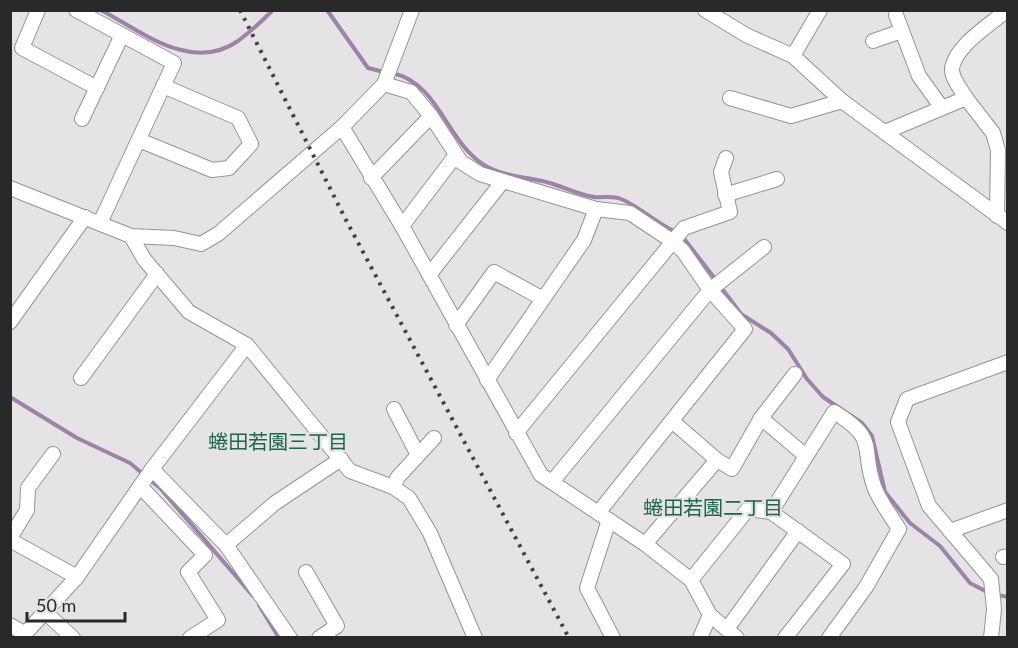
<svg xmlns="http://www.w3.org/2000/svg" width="1018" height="648" font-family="Lato,'Noto Sans JP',sans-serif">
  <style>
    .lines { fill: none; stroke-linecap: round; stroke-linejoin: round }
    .stream { stroke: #9c83a7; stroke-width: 4 }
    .minor-casing { stroke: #959396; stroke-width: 16 }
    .minor { stroke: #fff; stroke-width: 14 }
    .rail { stroke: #434243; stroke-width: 4; stroke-dasharray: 3 6; stroke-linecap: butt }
    .labels { text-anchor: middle; stroke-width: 4.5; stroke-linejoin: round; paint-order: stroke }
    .neighbourhood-label { font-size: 20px; fill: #1d654e; stroke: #e5e3e6 }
  </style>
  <rect width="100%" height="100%" fill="#e5e3e6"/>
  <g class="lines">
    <g class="stream">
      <path d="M101,10C142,32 192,73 238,41C250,32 262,21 273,10"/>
      <polyline points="327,10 368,68 384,72"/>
      <path d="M392,73C439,83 446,141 484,165C504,177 528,177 550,183C564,187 579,195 594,197C603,198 613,195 621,199C641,207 656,224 676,232"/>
      <polyline points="682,236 716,280"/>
      <polyline points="720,286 741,314 771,333 788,349 807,379 823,397 862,423 872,436 885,492 910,523 940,546 970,583 989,593"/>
      <polyline points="10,397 77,438 130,463 143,474"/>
      <polyline points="149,479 160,488 253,596"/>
      <polyline points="997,595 1008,597"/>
      <polyline points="259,605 279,638"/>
    </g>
    <defs>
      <g id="minor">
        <polyline points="38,10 22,48 97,88"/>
        <polyline points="76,10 174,63 100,223"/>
        <polyline points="705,10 746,35 793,56 842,101 1008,223"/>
        <polyline points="896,15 919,76 942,108"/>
        <polyline points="873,41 902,31"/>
        <polyline points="793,56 820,10"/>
        <polyline points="384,84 411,92 431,116 461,162 480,174 596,209 630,213 672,241 683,251 710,290 745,329 598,513"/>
        <polyline points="730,98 791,116 842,101"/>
        <polyline points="966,98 993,133 998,150 997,216"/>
        <polyline points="82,119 122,35"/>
        <polyline points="342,127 402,226 541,475 645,544 691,580 710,615 737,638"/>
        <path d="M885,132L966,98C961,89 951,78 952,68C956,45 990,25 1007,10"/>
        <polyline points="139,140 212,170 229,168 251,144 238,118 163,86"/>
        <polyline points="371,178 431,116"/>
        <polyline points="10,188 131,236 174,238 201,244 218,234 342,127 384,84 412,10"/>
        <polyline points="725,195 777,179"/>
        <polyline points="402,226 456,155"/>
        <polyline points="131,236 144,259 189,312 247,345 350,471 393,487 409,498 430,533 475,638"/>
        <polyline points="429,275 503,181"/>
        <polyline points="10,322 85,217"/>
        <polyline points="456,325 494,272 543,299"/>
        <polyline points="81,378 157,274"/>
        <polyline points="487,380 584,240 596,209"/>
        <polyline points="394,409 418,455"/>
        <polyline points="761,418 806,456"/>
        <polyline points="672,421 717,460 732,469 761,418 795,374"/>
        <polyline points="516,433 684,228 730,212 721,172 726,158"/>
        <polyline points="152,469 226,545 290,638"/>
        <polyline points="552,482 710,290 764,247"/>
        <polyline points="140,486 205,555 188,572 218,620 190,638"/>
        <polyline points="393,487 398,477 434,438"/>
        <polyline points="771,512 843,564 785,638"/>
        <polyline points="609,520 587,588 613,638"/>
        <polyline points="950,531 1008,510"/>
        <polyline points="10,538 27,510 28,488 53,454"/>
        <polyline points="10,540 77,577"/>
        <polyline points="645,544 717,460"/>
        <polyline points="226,545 275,503 341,459"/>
        <polyline points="1003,557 1008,556"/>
        <polyline points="306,572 337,626 319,638"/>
        <path d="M691,580L748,509L771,512L834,412C881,441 859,447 875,489C881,503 891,516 899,529L866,587L829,638"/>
        <polyline points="45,612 73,638"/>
        <polyline points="10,625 26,634"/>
        <polyline points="727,629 798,531"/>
        <polyline points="21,638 77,577 152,469 247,345"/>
        <polyline points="700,638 710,615"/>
        <polyline points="991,638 994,609 991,579 929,506 898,422 907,399 1008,362"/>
      </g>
    </defs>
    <use href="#minor" class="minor-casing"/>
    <use href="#minor" class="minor"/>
    <polyline class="rail" points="240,10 346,220 569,638"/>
  </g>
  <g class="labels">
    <g class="neighbourhood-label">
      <text x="278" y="449">蜷田若園三丁目</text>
      <text x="713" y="515">蜷田若園二丁目</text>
    </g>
  </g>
  <rect width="1018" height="648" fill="none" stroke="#2a292a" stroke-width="24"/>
  <path d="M27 612v9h98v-9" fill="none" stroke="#2a292a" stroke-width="3"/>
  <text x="36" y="612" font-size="18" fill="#2a292a" stroke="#e5e3e6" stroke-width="4.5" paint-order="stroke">50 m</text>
</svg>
